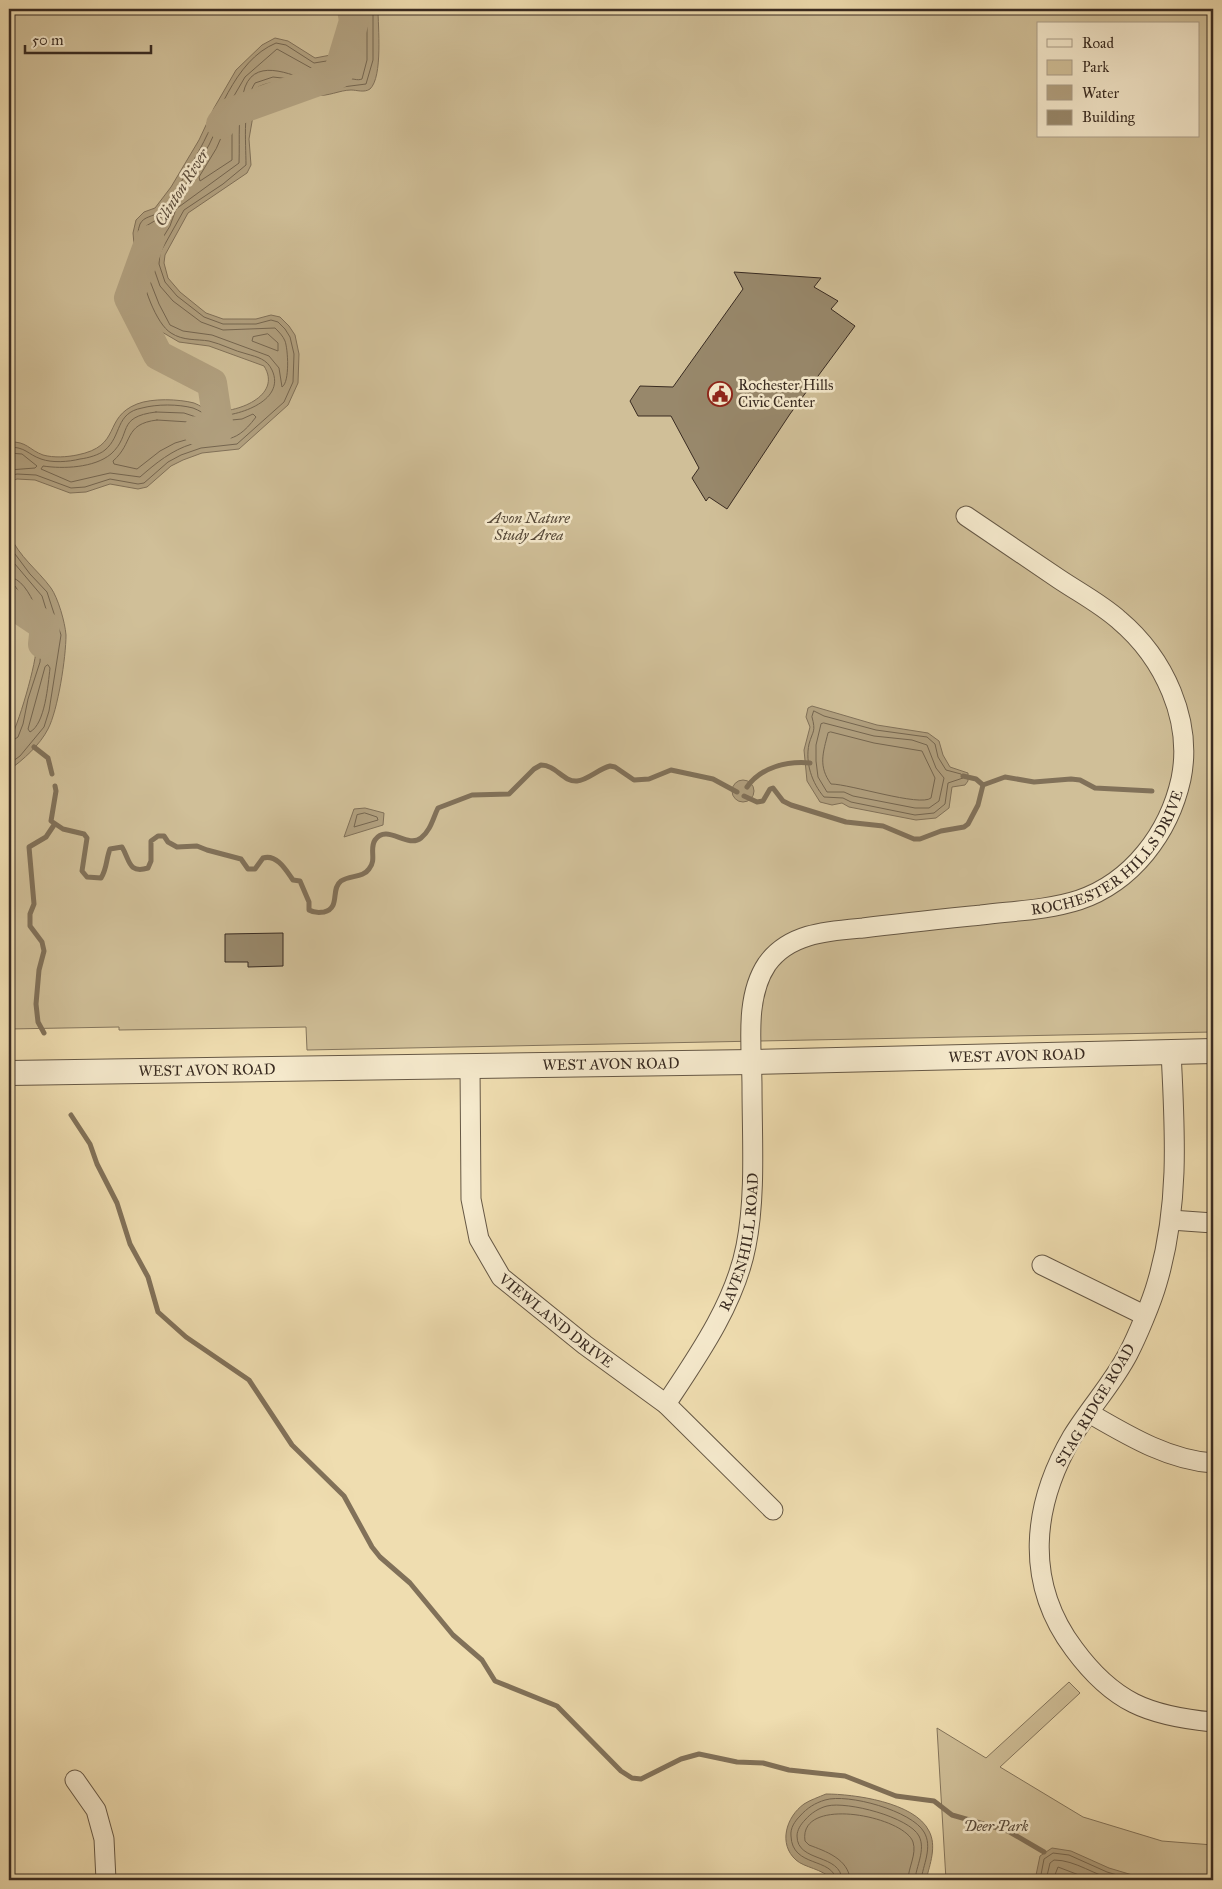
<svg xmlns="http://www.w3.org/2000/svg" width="1222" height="1889" font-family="'IM FELL Great Primer',serif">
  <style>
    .green { fill: #d0bf98; stroke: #84755c; fill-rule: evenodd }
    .water { fill: #b1a07f; stroke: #817159 }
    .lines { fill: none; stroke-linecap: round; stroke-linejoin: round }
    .shore { stroke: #756650; stroke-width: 1 }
    .stream { stroke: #817159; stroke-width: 5 }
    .river { stroke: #b1a07f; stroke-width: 30 }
    .building { fill: #98886b; stroke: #392b21 }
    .minor-casing { stroke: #665845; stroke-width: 21 }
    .tertiary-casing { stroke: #665845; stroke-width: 26 }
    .minor { stroke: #f5e9cc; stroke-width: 19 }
    .tertiary { stroke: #f5e9cc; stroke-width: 24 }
    .labels { text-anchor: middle; stroke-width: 5; stroke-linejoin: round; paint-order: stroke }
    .poi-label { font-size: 15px; fill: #392b21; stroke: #f5e9cc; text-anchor: start }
    .park-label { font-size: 15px; font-style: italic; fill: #574939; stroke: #f5e9cc }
    .street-label { font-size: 15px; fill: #392b21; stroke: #f5e9cc }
    .water-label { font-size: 16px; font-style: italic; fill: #5d4e3d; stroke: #f5e9cc }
  </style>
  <rect width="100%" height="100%" fill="#efddb0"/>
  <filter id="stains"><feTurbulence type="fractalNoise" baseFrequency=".004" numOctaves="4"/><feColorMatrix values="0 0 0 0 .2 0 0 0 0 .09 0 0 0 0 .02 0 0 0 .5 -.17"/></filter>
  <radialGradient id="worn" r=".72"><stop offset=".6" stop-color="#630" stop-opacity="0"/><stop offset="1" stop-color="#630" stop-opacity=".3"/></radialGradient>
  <g class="green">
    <path d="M9,9H1213V1032L307,1050L306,1027L119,1030V1027L9,1029ZM1038,24H1198V136H1038Z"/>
    <polygon points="1069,1682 1080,1693 1000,1767 1083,1817 1162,1841 1213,1845 1213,1880 946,1880 937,1728 986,1758"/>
  </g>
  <g class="water">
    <path d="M343,9H378C378,26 383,77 370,89C364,93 357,90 351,90C340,90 327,97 317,95C293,90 283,75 258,87L249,139L251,165L247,173L188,213L165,255L164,263L168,278L180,292L206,313L223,319H256L271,315L280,317L289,326L295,335L299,354L298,383L288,405L239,449L202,453L183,460L171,466L147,487L138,489L110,484L86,492L70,493L35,480L17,479L9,482V442C27,441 29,450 43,455C54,458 67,457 77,455C123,446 102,418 137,404C152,398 179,399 194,403C200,405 205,410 211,411C236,414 283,396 264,366L209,346L179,342L162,332L149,309L137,278L133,233L136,220L144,212L155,208L171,187L199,140L214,108L236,70L262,45L275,38L288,41L315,58L336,54L341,46Z"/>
    <path d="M9,534C20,558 37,569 51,588C58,598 65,622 66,635C66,657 58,710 48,729C40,745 23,760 9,770V740C17,731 38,658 36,646C35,638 31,628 29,620C25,608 10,594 9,584C7,568 9,550 9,534Z"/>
    <polygon points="812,706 877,725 928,733 939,741 943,755 950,767 968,773 968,781 965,785 952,787 949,808 936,818 916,820 849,807 842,803 832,805 820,802 807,781 804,750 810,727 806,717 808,708"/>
    <circle cx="743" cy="791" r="11"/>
    <polygon points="365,808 384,813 383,825 344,837 354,809"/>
    <path d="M826,1794C853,1794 915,1802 929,1831C937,1846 930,1864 926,1880H833C821,1868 805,1868 796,1860C778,1844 786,1817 804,1804C810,1800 819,1797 826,1794Z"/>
    <polygon points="1052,1848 1071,1851 1109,1868 1149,1880 1035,1880 1040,1856"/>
  </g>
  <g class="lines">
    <g class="shore">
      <path d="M354,9L352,49L342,64L313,69L277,49L245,77L224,113L209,145L181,193L163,216L146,226L144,234L148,276L159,304L170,325L183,331L212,335L269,356L279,368L282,387C290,382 288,349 285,341C283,336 279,332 275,328L223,330L201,322L173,301L160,286L153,266L154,252L170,226L176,209L239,163C240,139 237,111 245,87C257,55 297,78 317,83C326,85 338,80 347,79C353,78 357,81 362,79L367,60V9"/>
      <polygon points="228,123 232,125 232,160 200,181 199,177 216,149"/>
      <polygon points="268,334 278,343 278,351 252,341 253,337"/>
      <path d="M156,412L184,413L211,422L242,419L253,414L256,417C232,449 223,435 192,444C172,450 156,463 140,477L110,473L71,482L41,469L43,466C63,469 94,468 111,454C133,434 115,417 156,412Z"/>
      <path d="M157,420L189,422L212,429L213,432L175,443L160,451L137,469L114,464L113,461C134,443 123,424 157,420Z"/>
      <path d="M9,447C26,447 27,454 41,459C52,463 68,462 80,459C88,458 99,455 105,450C122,436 115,413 142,408C157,404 178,404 193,408C199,410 205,415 211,416C234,418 287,402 272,370C267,359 257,357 247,354C234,351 222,344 209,341C197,339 183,341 171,333C156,324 142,284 141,267C140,254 135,236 140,224C144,216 153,217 159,212C175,198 185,173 196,156C218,119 233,61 276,43L286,45L314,63L339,59L346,47L348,9"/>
      <polyline points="9,453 22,454 37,466 35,468 9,470"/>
      <path d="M9,476L17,474L36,475L71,488L85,487L110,479L138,484L144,483L168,462L181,455L201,448L237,444L284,402L293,382L294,354L290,337L285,329L278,322L271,320L256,324H223L204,317L177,296L165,282L159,264L160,253L184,210L223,184L246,165C246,142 242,103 255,83L273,77L291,79L319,90L366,84L373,60V9"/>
      <polyline points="9,546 30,574 47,592 61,635 49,711 44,727 20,756 9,764"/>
      <path d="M9,557L42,596L54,635L51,654L47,653C47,634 31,578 9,577"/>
      <polyline points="9,583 15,586 29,607 41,647 40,662 28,699 23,724 18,737 9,743"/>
      <path d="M48,665L50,668C48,685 45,724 30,732L28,729L45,667Z"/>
      <path d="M814,711L824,716L876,730L927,737L935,744L938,757L946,770L961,774L963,778L948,783L945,804L934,813L915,815L851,802L843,798L824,797C812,783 805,763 809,744C813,730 816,732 812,717Z"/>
      <polygon points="824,723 874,736 912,740 927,745 936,768 944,778 939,801 929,808 915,808 853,796 844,792 827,792 818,777 816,761 816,745 821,724"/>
      <path d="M831,732L874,743L922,751L935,778L931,798C920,807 850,784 831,784C818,766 823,753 828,733Z"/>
      <polygon points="365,813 377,817 378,820 354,827 357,815"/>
      <path d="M836,1880C833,1857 792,1868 791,1836C790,1828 795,1821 800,1816C807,1808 815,1803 825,1800C848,1793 912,1811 924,1832C933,1847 923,1865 921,1880"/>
      <path d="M842,1880C841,1853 797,1863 797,1836C797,1830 801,1824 805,1820C811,1813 819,1808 827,1806C847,1801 909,1817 919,1836C926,1850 916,1866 915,1880"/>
      <path d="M850,1880C849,1859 825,1851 809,1845L805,1841C798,1795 904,1816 913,1842C917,1854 908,1868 908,1880"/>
      <polyline points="1040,1880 1044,1859 1053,1853 1069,1855 1107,1872 1134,1880"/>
      <path d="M1046,1880L1050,1863L1054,1860C1076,1860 1095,1876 1116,1880"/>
      <polyline points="1053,1880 1058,1867 1092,1880"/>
    </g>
    <g class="stream">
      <polyline points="34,747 48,758 52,774"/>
      <polyline points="963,776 976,779 983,785"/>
      <path d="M55,786L56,791L51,821L63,829L84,834L87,838L82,871L87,877L101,878C107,869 106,859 110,849L122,847C130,860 128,874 148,868L151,861V841L158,836H164L168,842L177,847L197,846L207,850L241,859L248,869H255L263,858C277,854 286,870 293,880L300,881L309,902V910C314,913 318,913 324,912C341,908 330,889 341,881C350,875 363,878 369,869C377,860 369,849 375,840C387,823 407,849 421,838C431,830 433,818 438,808L472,795L509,794L534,769L541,765C556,765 563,782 577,781C588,780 598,769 610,766L615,767L634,780L649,779L671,770L713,779L737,792"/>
      <path d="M747,787C761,767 787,761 810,763"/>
      <polyline points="744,796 757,802 763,801 770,789 773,788 783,801 791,805 846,822 883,826 914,839 920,839 941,831 964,827 968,824 978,805 983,785 1005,777 1034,782 1071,779 1080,780 1095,788 1152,791"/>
      <polyline points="44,1033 38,1022 36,1004 39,970 44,951 42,942 30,926 30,914 34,904 29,847 46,837 54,825"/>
      <polyline points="71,1115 90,1144 97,1164 117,1203 130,1244 148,1277 158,1312 186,1337 249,1380 292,1445 344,1496 372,1547 380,1557 410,1583 453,1635 482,1660 495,1681 557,1706 621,1771 632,1778 641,1779 681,1759 699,1754 737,1762 763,1763 789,1770 845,1776 896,1796 934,1801 952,1815 1008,1831 1044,1852"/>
    </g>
    <g class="river">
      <polyline points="221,124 229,113 338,74 354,21 352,9"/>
      <polyline points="150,240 129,298 158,355 212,383 219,429 198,431"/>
      <polyline points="9,602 45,626 43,644"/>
    </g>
  </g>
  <g class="building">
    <polygon points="734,272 821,278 814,287 838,301 831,309 855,326 790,414 727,509 709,497 706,501 692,478 699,468 671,416 638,416 630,401 640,386 673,387 743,289"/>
    <polygon points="283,933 283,966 248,967 248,962 225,962 225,934"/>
  </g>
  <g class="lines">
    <defs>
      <g id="minor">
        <path d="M1171,1052C1175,1130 1180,1206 1157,1283C1152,1301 1137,1337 1128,1354C1113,1383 1089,1409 1072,1437C1032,1506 1024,1582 1074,1649C1113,1702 1148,1716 1213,1722"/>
        <path id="s1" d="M470,1066L471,1199L479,1239L501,1277L585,1345L666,1404L773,1510"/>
        <polyline points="1171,1220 1213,1223"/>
        <polyline points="1042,1265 1144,1315"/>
        <path id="s2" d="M666,1404C698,1356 735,1303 746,1246C756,1196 752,1138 752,1087C752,1048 744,998 767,964C789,933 828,931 863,928C902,923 942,919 981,915C1013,911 1048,910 1079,900C1132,882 1169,833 1181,779C1193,720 1164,658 1119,620C1101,604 1080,593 1059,579C1028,558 997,537 966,516"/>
        <path d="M1089,1413C1127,1435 1168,1460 1213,1463"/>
        <polyline points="75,1780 96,1810 104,1839 106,1880"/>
      </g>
      <g id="tertiary">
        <path id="s3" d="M9,1073L752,1062L1213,1051"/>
      </g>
    </defs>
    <use href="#minor" class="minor-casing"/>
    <use href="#tertiary" class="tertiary-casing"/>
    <use href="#minor" class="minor"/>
    <use href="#tertiary" class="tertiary"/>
  </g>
  <defs>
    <symbol id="civic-ring" viewBox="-11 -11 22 22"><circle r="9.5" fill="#f5e9cc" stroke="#8f2418" stroke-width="1.5"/><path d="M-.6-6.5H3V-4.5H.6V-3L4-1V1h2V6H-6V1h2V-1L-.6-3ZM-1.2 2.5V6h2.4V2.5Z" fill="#8f2418"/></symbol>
  </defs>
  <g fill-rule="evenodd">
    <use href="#civic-ring" x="706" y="380" width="28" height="28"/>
  </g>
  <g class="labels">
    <g class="poi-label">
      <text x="738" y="390">Rochester Hills<tspan x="738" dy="17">Civic Center</tspan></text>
    </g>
    <g class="park-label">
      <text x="529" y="523">Avon Nature<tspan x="529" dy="17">Study Area</tspan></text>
      <text x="996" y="1831">Deer Park</text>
    </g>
    <g class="street-label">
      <text dy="5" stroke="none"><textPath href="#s2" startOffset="840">ROCHESTER HILLS DRIVE</textPath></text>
      <text dy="5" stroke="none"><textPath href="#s3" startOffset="1008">WEST AVON ROAD</textPath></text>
      <text dy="5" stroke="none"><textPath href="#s3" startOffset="602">WEST AVON ROAD</textPath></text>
      <text dy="5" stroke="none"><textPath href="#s3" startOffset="198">WEST AVON ROAD</textPath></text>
      <text dy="5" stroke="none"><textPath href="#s2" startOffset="181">RAVENHILL ROAD</textPath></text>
      <text dy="5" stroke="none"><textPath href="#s1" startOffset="288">VIEWLAND DRIVE</textPath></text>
      <text transform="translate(1095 1405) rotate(-59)" y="5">STAG RIDGE ROAD</text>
    </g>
    <g class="water-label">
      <text transform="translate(181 187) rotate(-58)" y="6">Clinton River</text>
    </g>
  </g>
  <rect width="1222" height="1889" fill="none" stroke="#efddb0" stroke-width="30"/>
  <rect x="10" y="10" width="1202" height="1869" fill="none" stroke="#392b21" stroke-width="2.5"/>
  <rect x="15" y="15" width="1192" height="1859" fill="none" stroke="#392b21"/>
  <rect x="1037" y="22" width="162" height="115" fill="#f5e9cc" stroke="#aa9d88"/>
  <rect x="1047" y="39" width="25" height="8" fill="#f5e9cc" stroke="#aa9d88"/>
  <text x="1082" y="48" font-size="15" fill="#392b21">Road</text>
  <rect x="1047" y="60" width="25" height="15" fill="#d0bf98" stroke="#aa9d88"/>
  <text x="1082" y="72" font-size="15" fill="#392b21">Park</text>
  <rect x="1047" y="85" width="25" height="15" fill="#b1a07f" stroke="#aa9d88"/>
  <text x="1082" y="98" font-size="15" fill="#392b21">Water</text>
  <rect x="1047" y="110" width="25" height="15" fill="#98886b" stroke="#aa9d88"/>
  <text x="1082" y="122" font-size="15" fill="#392b21">Building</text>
  <path d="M25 45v8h126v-8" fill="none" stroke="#392b21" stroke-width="2.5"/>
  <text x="32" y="45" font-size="15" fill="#392b21" stroke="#f5e9cc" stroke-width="4" paint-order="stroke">50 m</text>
  <rect width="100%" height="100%" filter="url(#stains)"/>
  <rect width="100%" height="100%" fill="url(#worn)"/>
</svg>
